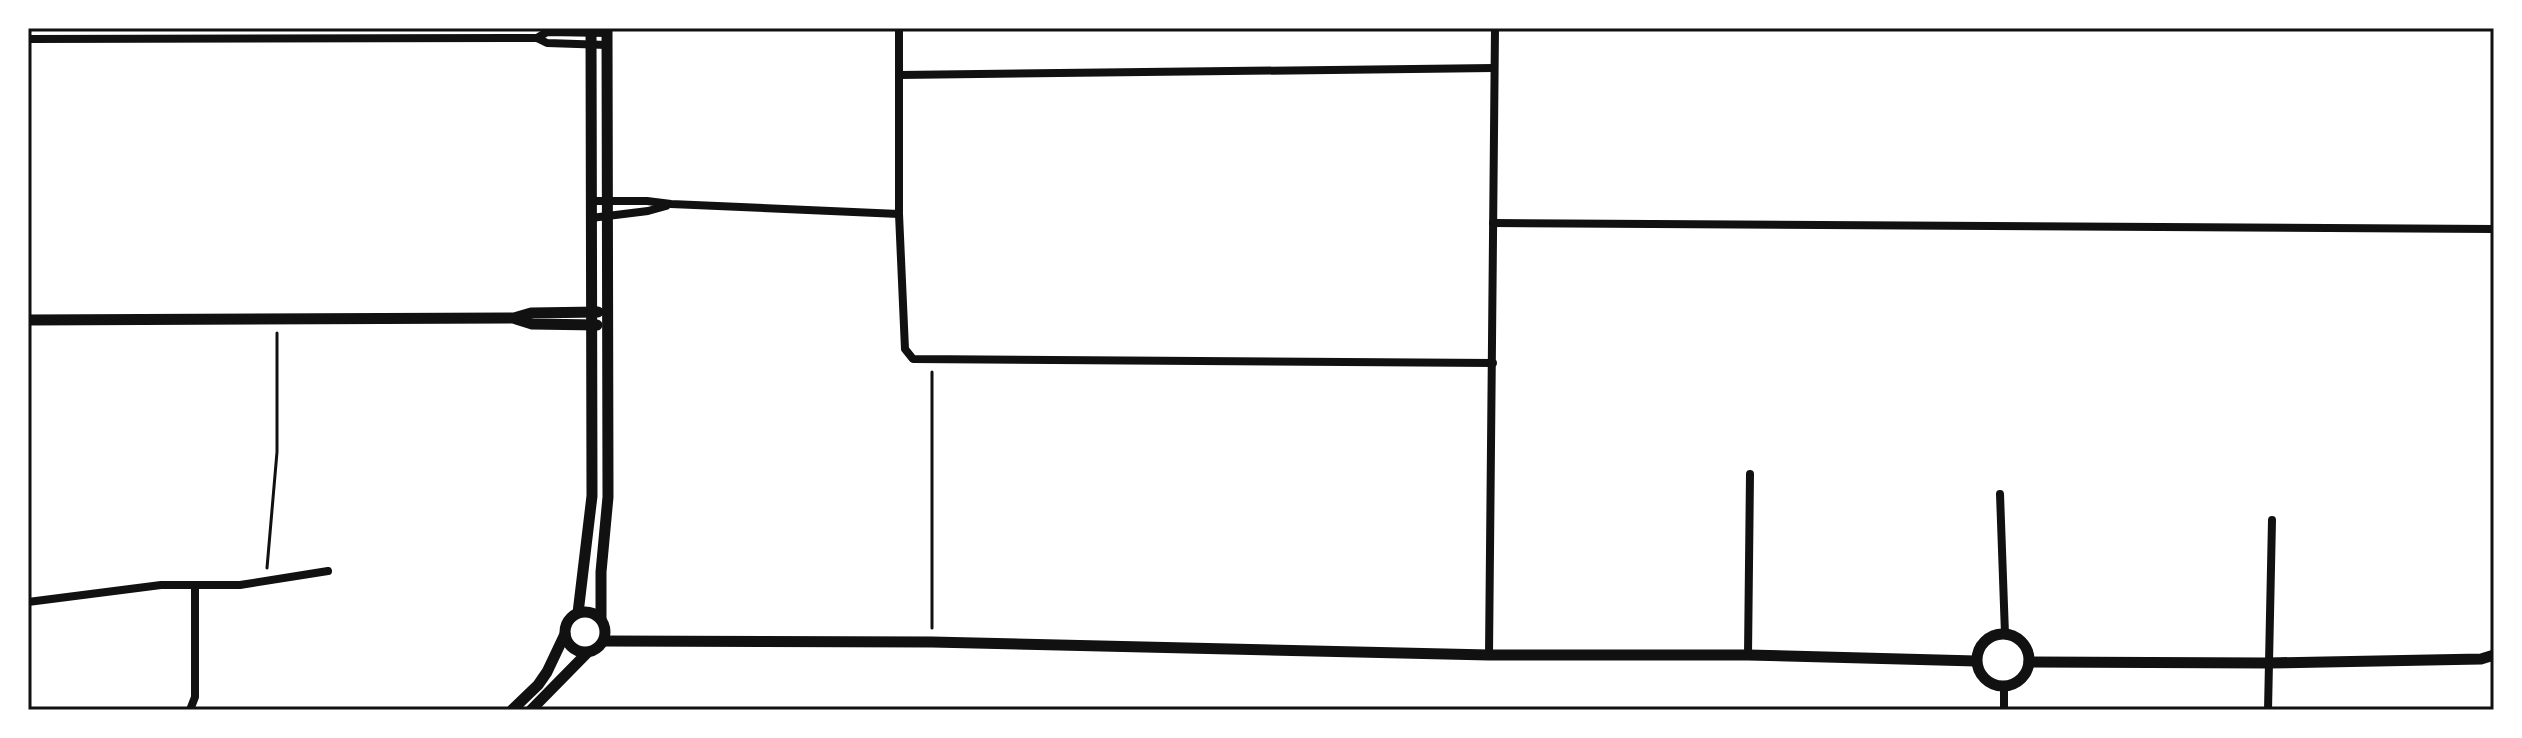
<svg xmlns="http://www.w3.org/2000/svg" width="2522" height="738" font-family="'Sofia Sans Condensed',sans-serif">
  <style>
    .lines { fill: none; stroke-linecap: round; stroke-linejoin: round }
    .path { stroke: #111; stroke-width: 3 }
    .minor { stroke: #111; stroke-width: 8 }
    .tertiary { stroke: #111; stroke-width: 11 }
    .neatline { fill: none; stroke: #111; stroke-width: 3 }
  </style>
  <rect width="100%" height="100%" fill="#fff"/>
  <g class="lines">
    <g class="path">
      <polyline points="932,372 932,628"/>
      <polyline points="267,568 277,452 277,333"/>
    </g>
    <g class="minor">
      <polyline points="899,28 899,214 905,349 913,359 1493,363"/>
      <polyline points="537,38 547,32 607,33"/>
      <polyline points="28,39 537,38 547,43 607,45"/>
      <polyline points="899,75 1494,68"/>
      <polyline points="591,201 647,201 671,204 899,214"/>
      <polyline points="591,218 648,211 666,206"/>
      <polyline points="1493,223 2494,229"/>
      <polyline points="2000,494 2005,634"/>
      <polyline points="28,602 161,585 240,585 328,571"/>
      <polyline points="1489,655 1495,28"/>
      <polyline points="1748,655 1750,474"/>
      <polyline points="190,710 195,697 195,585"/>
      <polyline points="2004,710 2004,686"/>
      <polyline points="2268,710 2272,520"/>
    </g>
    <g class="tertiary">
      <polyline points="516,319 532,324 597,325"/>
      <polyline points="28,320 514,318 531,313 598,312"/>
      <circle cx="585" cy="632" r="20"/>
      <polyline points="578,613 592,496 591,28"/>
      <polyline points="601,619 601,572 608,497 607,28"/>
      <circle cx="2003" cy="660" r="26"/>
      <polyline points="604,641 932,642 1489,655 1748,655 1976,661"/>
      <polyline points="2029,662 2268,663 2481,659 2494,655"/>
      <polyline points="512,710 538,685 547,672 565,634"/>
      <polyline points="531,710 587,653"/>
    </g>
  </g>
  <rect width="2522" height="738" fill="none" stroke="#ffffff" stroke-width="60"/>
  <rect x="30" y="30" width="2462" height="678" class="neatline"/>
</svg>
